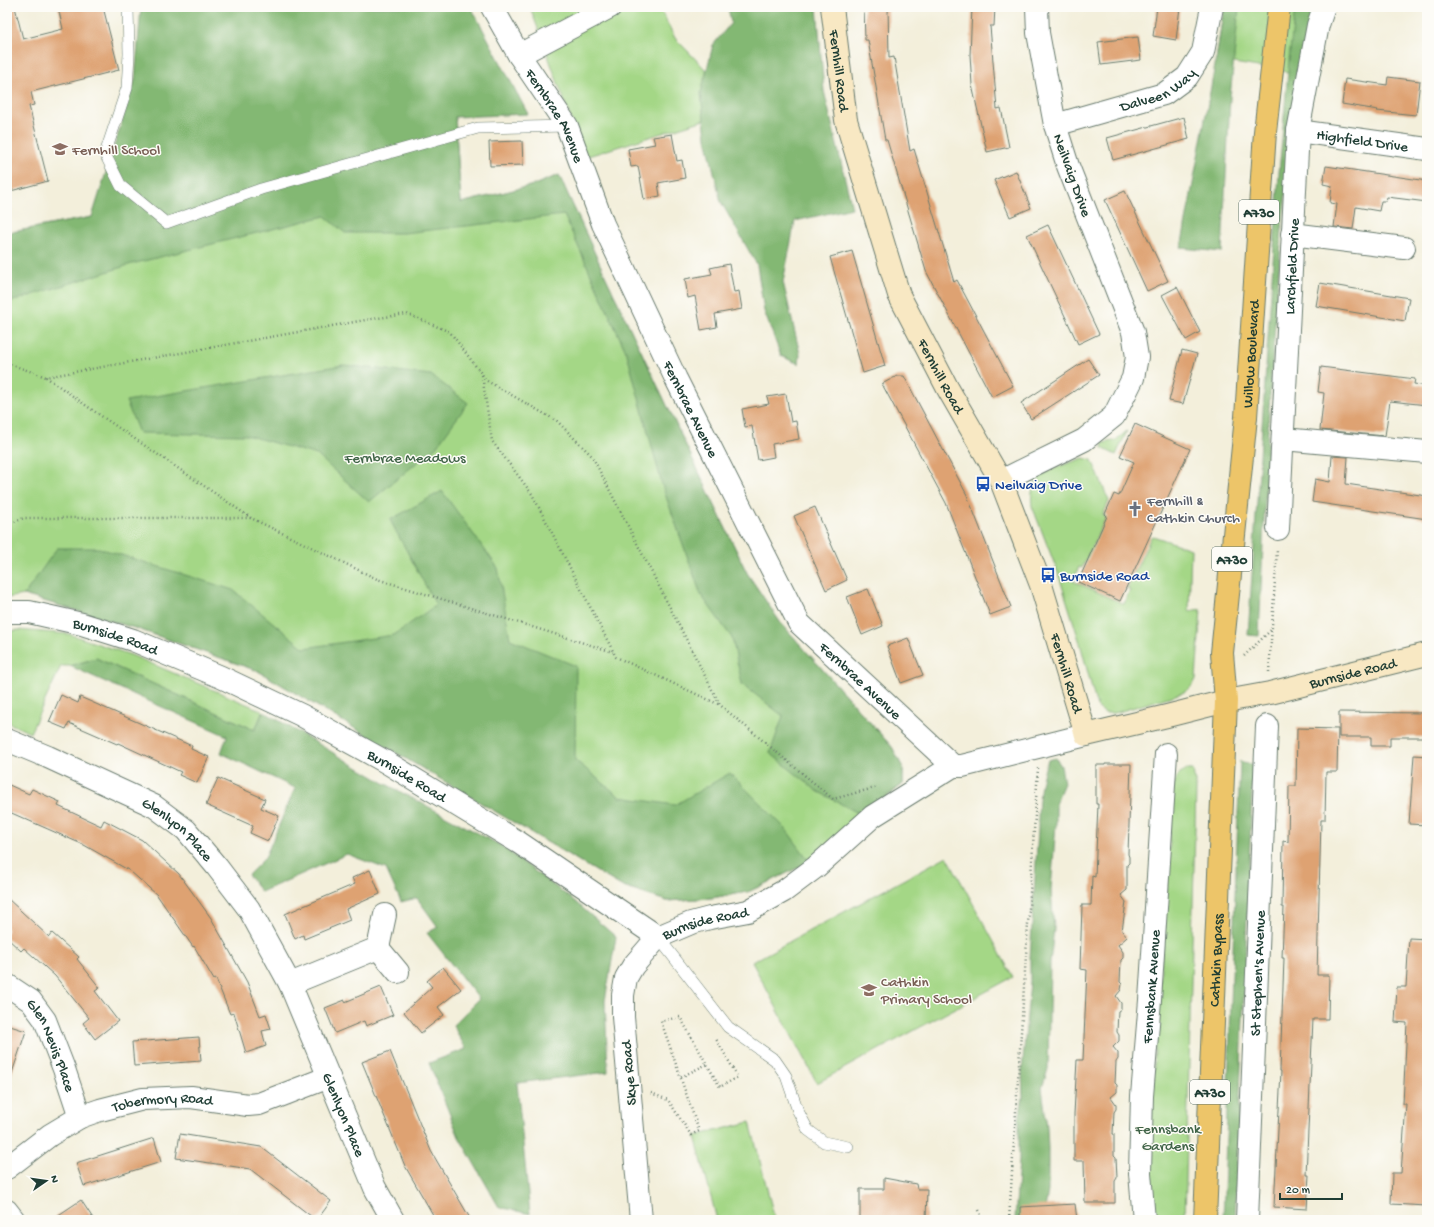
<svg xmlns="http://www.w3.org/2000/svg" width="1434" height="1227" font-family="'Gochi Hand',sans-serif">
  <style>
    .green { fill: #a4d786; stroke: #628a5d }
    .forest { fill: #83b873; stroke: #517a54 }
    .building { fill: #dea272 }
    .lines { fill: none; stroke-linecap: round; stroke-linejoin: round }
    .lane-casing { stroke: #697b6e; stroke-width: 12 }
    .street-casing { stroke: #697b6e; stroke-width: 24 }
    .secondary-casing { stroke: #697b6e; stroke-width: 24 }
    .primary-casing { stroke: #697b6e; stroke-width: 24 }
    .path { stroke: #697b6e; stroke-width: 2.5; stroke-dasharray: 1 3; stroke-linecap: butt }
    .lane { stroke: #fff; stroke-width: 11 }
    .street { stroke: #fff; stroke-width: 22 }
    .secondary { stroke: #f8e8c3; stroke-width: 22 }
    .primary { stroke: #edc569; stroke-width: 22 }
    .labels { text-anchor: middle; stroke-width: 3; stroke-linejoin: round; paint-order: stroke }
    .shield { fill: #fdfcf7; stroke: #62766e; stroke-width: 1 }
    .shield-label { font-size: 14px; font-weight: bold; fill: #1f3d34 }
    .street-label { font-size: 15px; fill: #1f3d34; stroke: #fdfcf7 }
    .education-label { font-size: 15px; fill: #785e54; stroke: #fdfcf7; text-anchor: start }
    .park-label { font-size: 15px; fill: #406448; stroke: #fdfcf7 }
    .transit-label { font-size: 15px; fill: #164399; stroke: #fdfcf7; text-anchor: start }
    .worship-label { font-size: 15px; fill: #5b616d; stroke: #fdfcf7; text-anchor: start }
  </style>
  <rect width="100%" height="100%" fill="#fdfcf7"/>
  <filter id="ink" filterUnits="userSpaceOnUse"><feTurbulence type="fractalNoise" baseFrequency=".025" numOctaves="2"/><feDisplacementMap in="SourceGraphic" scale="8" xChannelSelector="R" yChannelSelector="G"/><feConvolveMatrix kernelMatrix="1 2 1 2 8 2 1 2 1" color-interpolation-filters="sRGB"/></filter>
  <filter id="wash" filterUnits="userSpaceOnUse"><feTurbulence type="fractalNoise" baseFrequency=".012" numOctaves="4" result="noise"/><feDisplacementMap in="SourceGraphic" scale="16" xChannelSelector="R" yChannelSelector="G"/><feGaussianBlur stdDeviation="0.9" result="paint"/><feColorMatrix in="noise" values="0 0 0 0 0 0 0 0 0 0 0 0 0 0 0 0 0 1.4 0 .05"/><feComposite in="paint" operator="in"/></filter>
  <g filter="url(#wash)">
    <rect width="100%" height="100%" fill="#f3efdb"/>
    <g class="green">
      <polygon points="530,7 659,7 675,38 707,71 701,93 704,120 585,157"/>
      <polygon points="1224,7 1316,7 1300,74 1216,60"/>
      <polygon points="455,117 461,203 534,185 559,175 608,282 747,573 780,622 892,747 903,768 903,784 810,862 748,892 710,898 667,901 623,887 258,671 138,629 24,595 7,598 7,233 92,217"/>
      <polygon points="1127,431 1116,455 1102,448 1103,443 1116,440"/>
      <path d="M1083,458L1092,460L1109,501L1103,515L1106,517L1082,568L1079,567L1073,581L1124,604L1130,590L1127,589L1151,537L1153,536L1191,549L1189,611L1201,609L1196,679C1193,686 1189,690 1182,693L1115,713H1105L1097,707L1080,643L1058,573L1032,506C1027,471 1057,468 1083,458Z"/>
      <polygon points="18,630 69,634 131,655 263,711 255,730 96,658 70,666 61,666 30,733 7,722 7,632"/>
      <polygon points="1186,770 1193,770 1196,788 1185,1220 1152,1220 1149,1135 1174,782 1180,773"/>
      <polygon points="947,856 1013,977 817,1083 752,962"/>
      <polygon points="750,1122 775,1220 717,1220 695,1136"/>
    </g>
    <g class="forest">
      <polygon points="141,7 471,7 528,114 455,117 461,203 534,185 559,175 608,282 747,573 780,622 892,747 903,768 903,784 860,814 817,791 770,753 783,716 742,684 732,638 701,595 663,488 627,354 564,215 404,233 345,233 325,216 132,264 7,303 7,233 92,217 135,80"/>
      <polygon points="728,7 817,7 824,91 852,208 795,221 783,282 800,354 799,364 781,356 764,311 757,265 721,202 706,138 701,93 713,45 731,23"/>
      <polygon points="1224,7 1239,7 1230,98 1222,252 1181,248 1216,60"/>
      <polygon points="1295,7 1316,7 1300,74 1282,228 1269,408 1259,636 1248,635 1279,173 1289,60"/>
      <polygon points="343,365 431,375 468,403 436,447 369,502 317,455 246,435 139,433 126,401"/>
      <polygon points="442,491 498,568 510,639 576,666 575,760 620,797 675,805 730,773 785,828 810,862 748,892 711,898 667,901 623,887 258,671 138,629 24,595 57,548 99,548 233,590 304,648 394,635 436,605 390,520"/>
      <polygon points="96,658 255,730 263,711 384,783 500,845 572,899 616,937 605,1001 608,1072 517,1083 530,1214 499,1207 459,1137 429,1063 466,1049 453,1025 479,999 427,933 438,927 417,898 401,902 386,869 347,854 261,892 248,875 265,858 295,788 221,753 227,736 70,666"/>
      <path d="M1056,758L1061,766L1064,783L1056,802V824L1051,890L1054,929L1050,963L1048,1069L1042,1088L1047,1127L1048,1149V1191L1043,1220H1015L1019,1160V1119L1023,1097L1022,1071L1030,982V958L1038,830C1038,806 1039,781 1048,760Z"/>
      <polygon points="1240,761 1253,765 1235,1220 1223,1220"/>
    </g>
    <g id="blocks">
      <g class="building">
        <polygon points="7,7 15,7 23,39 63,29 58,7 103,7 119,70 31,92 34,105 29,106 48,181 7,192"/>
        <polygon points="864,7 888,7 889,58 894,57 910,151 914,149 954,282 957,280 1013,386 992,397 926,271 887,140 885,140 868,40 865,40"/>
        <polygon points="972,7 995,7 994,26 990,26 997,109 1001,108 1009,147 987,152 972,85 970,55"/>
        <polygon points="1157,7 1180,7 1176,40 1153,36"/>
        <polygon points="1138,37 1141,60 1101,65 1098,42"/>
        <polygon points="1388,77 1420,81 1416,115 1377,111 1378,110 1342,104 1345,79 1387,85"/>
        <polygon points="1184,117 1189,139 1113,160 1107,138"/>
        <polygon points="672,134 677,161 682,160 685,178 658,183 660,196 644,199 638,166 631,167 628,149 655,144 653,137"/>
        <polygon points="522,141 523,165 490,166 489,142"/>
        <polygon points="1326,166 1427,181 1427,202 1387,197 1386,201 1381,201 1379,211 1356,207 1353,229 1334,227 1337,204 1330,203 1332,186 1323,184"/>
        <polygon points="1016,171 1031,208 1010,217 994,180"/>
        <polygon points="1125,191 1168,281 1147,291 1105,200"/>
        <polygon points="1048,225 1099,334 1078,344 1027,235"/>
        <polygon points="852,251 885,366 863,373 830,257"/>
        <polygon points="729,264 734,292 739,291 742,309 715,314 717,327 701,330 695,296 688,298 685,279 712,274 710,268"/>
        <polygon points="1320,283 1409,298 1405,321 1316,306"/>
        <polygon points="1177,287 1200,332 1186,340 1162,295"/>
        <polygon points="1182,350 1197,354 1183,404 1169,401"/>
        <polygon points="1088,359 1099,375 1031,419 1021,403"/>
        <polygon points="1321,367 1415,379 1414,384 1427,386 1427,405 1390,401 1385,436 1320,430 1324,393 1318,392"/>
        <polygon points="897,376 904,376 967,495 1011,607 990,615 946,503 882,384"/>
        <polygon points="786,394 791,422 796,421 799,439 772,444 774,457 758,460 752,426 745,427 742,409 769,404 767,397"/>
        <polygon points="1135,424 1190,449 1120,601 1078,582 1107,516 1105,514 1114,494 1119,496 1134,462 1120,456"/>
        <polygon points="1332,456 1348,457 1346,484 1427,496 1427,519 1312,502 1315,479 1330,482"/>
        <polygon points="815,507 847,580 826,590 794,516"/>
        <polygon points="868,589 883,626 862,635 847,597"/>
        <polygon points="908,638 923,675 901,683 887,646"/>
        <polygon points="61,695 78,703 80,697 192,746 191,749 209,757 197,783 179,775 181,772 118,743 117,744 69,723 66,729 49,722"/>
        <polygon points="1339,712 1427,713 1427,737 1390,737 1390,746 1371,746 1371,737 1339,737"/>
        <polygon points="1297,728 1338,729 1337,772 1326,772 1325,820 1321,820 1317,975 1329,975 1328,1019 1313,1019 1306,1175 1309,1175 1307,1209 1274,1207 1281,1071 1280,1071 1284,958 1282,958 1284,907 1282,907 1283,841 1288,842 1289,786 1296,786"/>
        <polygon points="1414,755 1427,756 1427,825 1409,824"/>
        <polygon points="1105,764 1131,764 1128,854 1129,857 1129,863 1127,865 1127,890 1121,895 1126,902 1122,931 1127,937 1118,945 1123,952 1123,958 1121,960 1120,982 1122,984 1121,990 1116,996 1121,1003 1121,1009 1118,1011 1117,1032 1119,1035 1119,1041 1113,1047 1118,1053 1118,1059 1116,1062 1115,1083 1117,1085 1117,1092 1111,1097 1116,1104 1116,1109 1114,1112 1113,1134 1114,1134 1114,1156 1116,1158 1117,1178 1115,1181 1115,1203 1085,1203 1084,1161 1074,1161 1074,1114 1077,1060 1083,1060 1087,970 1080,969 1082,905 1091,905 1092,876 1095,877 1098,804 1096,804 1096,765 1105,765"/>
        <polygon points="218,778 265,799 261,808 279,816 268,841 250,833 253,826 206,805"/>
        <polygon points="7,784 29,794 32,789 60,802 58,806 101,826 104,820 142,840 179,874 211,918 247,982 260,1016 266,1014 271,1029 262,1031 266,1046 246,1053 234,1013 230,1014 216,979 214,980 194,946 193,947 157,895 130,871 84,845 7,811"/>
        <polygon points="370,870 380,894 346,909 350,920 304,939 303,935 295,939 285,914 355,884 352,878"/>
        <polygon points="7,898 49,937 52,933 79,957 77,959 100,988 95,991 118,1021 95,1039 83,1023 89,1018 55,976 24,948 21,951 7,938"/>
        <polygon points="1409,938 1427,939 1427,1206 1391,1204 1392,1173 1401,1173 1406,1104 1403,1104 1407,1023 1395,1022 1397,987 1406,987"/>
        <polygon points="443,967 461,989 438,1007 444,1015 421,1033 404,1012 432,987 427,981"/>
        <polygon points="381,987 393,1015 366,1026 364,1021 335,1033 325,1008 345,1000 345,1002"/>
        <polygon points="7,1025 26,1031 10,1079 7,1079"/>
        <polygon points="199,1037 201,1061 134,1066 132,1042"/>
        <polygon points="390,1051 431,1151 471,1220 436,1220 405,1166 362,1062"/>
        <polygon points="180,1134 261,1147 331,1201 317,1220 316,1220 250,1169 176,1158"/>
        <polygon points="154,1138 161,1162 84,1186 76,1163"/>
        <polygon points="884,1178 916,1184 917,1189 927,1189 926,1220 860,1220 860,1189 884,1189"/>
        <polygon points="81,1200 94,1220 51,1220"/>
        <polygon points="1075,1204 1077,1220 1020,1220 1020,1207"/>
      </g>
    </g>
  </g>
  <g filter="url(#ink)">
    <use href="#blocks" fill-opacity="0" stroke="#697b6e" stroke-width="1"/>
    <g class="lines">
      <defs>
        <g id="lane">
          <polyline points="128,7 129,54 127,88 105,154 121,186 166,223 261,189 478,128 567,126"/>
          <polyline points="658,937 728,1027 775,1060 786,1076 798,1111 808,1130 824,1142 848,1147"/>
        </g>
        <g id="street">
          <path id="s1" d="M492,7L519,55L567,126L603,224L676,379L799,623L953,766"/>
          <polyline points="519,55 610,7"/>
          <path id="s2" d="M1055,125L1164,94L1187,77L1203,52L1212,7"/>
          <path id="s3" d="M1298,131L1427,149"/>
          <polyline points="1292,234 1404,248"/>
          <polyline points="1283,439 1427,452"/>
          <polyline points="1001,481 1084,440 1114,416 1133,378 1137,357 1133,332 1068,166 1055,125 1038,33 1037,7"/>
          <path id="s4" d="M1278,529L1298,131L1318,25L1324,7"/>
          <path id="s5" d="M7,612H29L82,624L133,640L221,677L301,715L386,762L518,842L658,937"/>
          <path id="s6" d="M7,740L48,757L154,806L186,830L217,867L249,909L290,984L375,1188L393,1220"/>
          <polyline points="378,948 385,915"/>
          <polyline points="378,948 398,972"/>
          <polyline points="290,984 378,948"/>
          <path id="s7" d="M7,985L31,1001L45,1020L64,1069L80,1117"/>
          <path id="s8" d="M7,1168L50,1135L80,1117L100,1110L143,1099L191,1097L248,1105L259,1104L329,1077"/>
          <polyline points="7,1211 14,1220"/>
          <path id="s9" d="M641,1220L623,1017V995L626,978L633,966L658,937L691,923L710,918L748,911L784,891L816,867L873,816L953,766H962L1086,735"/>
          <path id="s10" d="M1144,1220L1140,1173L1142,1096L1150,1000L1166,754"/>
          <path id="s11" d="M1247,1220L1267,726"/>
        </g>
        <g id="secondary">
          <path id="s12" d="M832,7L846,120L899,295L948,389L1001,481L1041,585L1086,735L1167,716L1226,701L1270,693L1427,654"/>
        </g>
        <g id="primary">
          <path id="s13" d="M1205,1220L1226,701L1222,653L1246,417L1265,132L1279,7"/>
        </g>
      </defs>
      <use href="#lane" class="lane-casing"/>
      <use href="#street" class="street-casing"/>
      <use href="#secondary" class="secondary-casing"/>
      <use href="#primary" class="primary-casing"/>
      <g class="path">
        <polyline points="7,363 46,377 371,319 407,314 450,332 487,381 557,421 592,456 720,705 833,799 878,787"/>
        <polyline points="482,375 492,441 532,494 616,657 720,705"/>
        <polyline points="46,377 91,409 251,518"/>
        <polyline points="7,525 24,518 251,518 377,579 613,652"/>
        <polyline points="1244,656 1272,629"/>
        <polyline points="1269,672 1277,550"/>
        <polyline points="681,1077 707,1064"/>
        <polyline points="651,1093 668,1100 691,1135 699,1131 661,1021 680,1017 720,1087 738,1077 716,1039"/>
        <polyline points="979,1210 983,1220"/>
        <polyline points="1009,1220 1038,768"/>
      </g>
      <use href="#lane" class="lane"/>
      <use href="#street" class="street"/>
      <use href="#secondary" class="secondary"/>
      <use href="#primary" class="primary"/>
    </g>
  </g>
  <defs>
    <symbol id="school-bare" viewBox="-9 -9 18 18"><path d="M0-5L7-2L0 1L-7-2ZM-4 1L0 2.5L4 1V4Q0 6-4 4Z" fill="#8d6e63" stroke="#fdfcf7" stroke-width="2.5" paint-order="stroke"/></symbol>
    <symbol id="bus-bare" viewBox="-9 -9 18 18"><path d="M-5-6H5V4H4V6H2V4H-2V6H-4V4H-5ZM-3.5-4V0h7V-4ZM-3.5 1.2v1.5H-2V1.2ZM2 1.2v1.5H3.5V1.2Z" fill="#1a4fb4" stroke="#fdfcf7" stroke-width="2.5" paint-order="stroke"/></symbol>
    <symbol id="church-bare" viewBox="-9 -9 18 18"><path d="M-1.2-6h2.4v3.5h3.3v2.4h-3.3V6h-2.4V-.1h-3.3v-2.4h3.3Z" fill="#6b7280" stroke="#fdfcf7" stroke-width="2.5" paint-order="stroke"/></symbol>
  </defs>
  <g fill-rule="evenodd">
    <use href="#school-bare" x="49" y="138" width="22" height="22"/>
    <use href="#bus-bare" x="972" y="473" width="22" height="22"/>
    <use href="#church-bare" x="1124" y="498" width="22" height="22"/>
    <use href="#bus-bare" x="1037" y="564" width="22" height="22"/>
    <use href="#school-bare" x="858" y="979" width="22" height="22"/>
  </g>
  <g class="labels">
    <g class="shield">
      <rect x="1239" y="200" width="40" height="24" rx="3"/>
      <rect x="1212" y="547" width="40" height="24" rx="3"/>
      <rect x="1190" y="1080" width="40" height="24" rx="3"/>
    </g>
    <g class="shield-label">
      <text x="1259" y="217">A730</text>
      <text x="1232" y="564">A730</text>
      <text x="1210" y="1097">A730</text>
    </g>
    <g class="street-label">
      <text dy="5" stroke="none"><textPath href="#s12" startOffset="64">Fernhill Road</textPath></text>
      <text dy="5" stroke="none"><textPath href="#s2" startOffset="109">Dalveen Way</textPath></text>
      <text dy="5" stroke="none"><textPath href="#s1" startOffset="126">Fernbrae Avenue</textPath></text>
      <text dy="5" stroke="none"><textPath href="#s3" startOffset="65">Highfield Drive</textPath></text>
      <text transform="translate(1073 175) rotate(70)" y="5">Neilvaig Drive</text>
      <text dy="5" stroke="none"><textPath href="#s4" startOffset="263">Larchfield Drive</textPath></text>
      <text dy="5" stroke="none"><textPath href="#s13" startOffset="868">Willow Boulevard</textPath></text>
      <text dy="5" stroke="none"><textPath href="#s12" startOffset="388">Fernhill Road</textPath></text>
      <text dy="5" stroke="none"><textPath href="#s1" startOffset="450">Fernbrae Avenue</textPath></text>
      <text dy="5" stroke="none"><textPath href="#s5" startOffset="112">Burnside Road</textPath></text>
      <text dy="5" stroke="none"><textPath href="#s12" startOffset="1051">Burnside Road</textPath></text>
      <text dy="5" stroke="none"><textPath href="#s12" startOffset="712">Fernhill Road</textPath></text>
      <text dy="5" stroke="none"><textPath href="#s1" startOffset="774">Fernbrae Avenue</textPath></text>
      <text dy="5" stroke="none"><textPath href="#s5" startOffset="436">Burnside Road</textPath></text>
      <text dy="5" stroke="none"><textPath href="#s6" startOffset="194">Glenlyon Place</textPath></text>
      <text dy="5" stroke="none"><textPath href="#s9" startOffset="345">Burnside Road</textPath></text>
      <text dy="5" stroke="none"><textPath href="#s13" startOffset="260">Cathkin Bypass</textPath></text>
      <text dy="5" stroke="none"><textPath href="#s11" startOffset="247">St Stephen's Avenue</textPath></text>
      <text dy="5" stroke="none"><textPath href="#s10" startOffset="234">Fennsbank Avenue</textPath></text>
      <text dy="5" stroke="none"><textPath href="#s7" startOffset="78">Glen Nevis Place</textPath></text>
      <text transform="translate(628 1073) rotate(-95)" y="5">Skye Road</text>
      <text dy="5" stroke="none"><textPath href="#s8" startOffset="174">Tobermory Road</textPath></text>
      <text dy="5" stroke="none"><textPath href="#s6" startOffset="529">Glenlyon Place</textPath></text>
    </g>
    <g class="education-label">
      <text x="72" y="154">Fernhill School</text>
      <text x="881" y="986">Cathkin<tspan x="881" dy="17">Primary School</tspan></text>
    </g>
    <g class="park-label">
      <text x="405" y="462">Fernbrae Meadows</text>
      <text x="1168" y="1133">Fennsbank<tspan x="1168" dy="17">Gardens</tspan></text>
    </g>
    <g class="transit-label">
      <text x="995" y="489">Neilvaig Drive</text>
      <text x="1060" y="580">Burnside Road</text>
    </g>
    <g class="worship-label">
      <text x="1147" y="505">Fernhill &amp;<tspan x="1147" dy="17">Cathkin Church</tspan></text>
    </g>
  </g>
  <rect width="1434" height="1227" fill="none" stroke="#fdfcf7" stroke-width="24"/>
  <g transform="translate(46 1181) rotate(77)" stroke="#fdfcf7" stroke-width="3" paint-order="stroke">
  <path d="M0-3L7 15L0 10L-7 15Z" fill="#1f3d34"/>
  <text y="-6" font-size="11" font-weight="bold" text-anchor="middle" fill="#1f3d34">N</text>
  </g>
  <path d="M1280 1193v6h62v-6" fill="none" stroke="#1f3d34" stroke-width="2"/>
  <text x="1286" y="1193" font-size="12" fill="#1f3d34" stroke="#fdfcf7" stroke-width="3" paint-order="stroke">20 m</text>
</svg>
